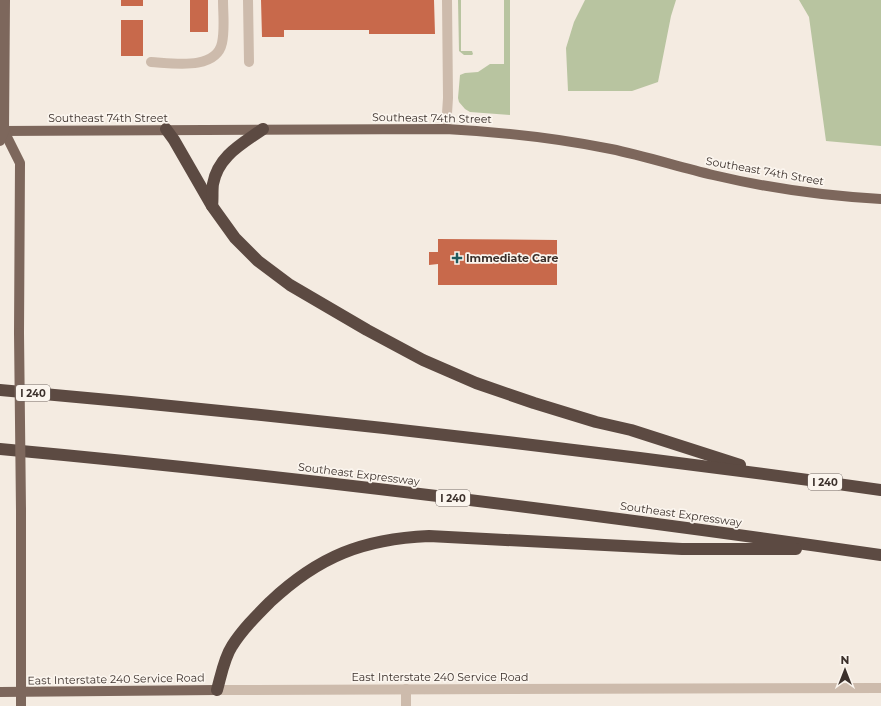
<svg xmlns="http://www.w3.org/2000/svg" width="881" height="706" font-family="Montserrat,sans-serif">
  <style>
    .green { fill: #b8c4a0 }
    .building { fill: #c8694b }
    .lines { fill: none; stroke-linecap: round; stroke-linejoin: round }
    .minor { stroke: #cdbbac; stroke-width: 10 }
    .major { stroke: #7d675c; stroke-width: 10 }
    .highway { stroke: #5c4a42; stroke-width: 12 }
    .major-bridge { stroke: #7d675c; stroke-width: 10 }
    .poi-dot { fill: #1f5a5e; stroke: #fbf5ee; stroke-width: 1.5 }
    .labels { text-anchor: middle; stroke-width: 3.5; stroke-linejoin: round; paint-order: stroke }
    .shield { fill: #fbf5ee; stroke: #756b66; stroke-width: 1 }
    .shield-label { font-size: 10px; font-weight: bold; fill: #3b302b }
    .street-label { font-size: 11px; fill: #3b302b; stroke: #fbf5ee }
    .poi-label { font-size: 11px; font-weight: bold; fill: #3b302b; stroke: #fbf5ee; text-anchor: start }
  </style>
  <rect width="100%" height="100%" fill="#f4ebe1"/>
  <g class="green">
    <polygon points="458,0 461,0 461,51 472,51 473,54 472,55 464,55 459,51"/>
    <polygon points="504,0 510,0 510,115 470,112 465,109 459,102 458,98 460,75 465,73 478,72 490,64 504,64"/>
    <polygon points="585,0 676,0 671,16 658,82 632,91 568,91 566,48 574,22"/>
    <polygon points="799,0 881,0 881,146 826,141 809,17"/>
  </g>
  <g class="building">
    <rect x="121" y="0" width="22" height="6"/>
    <rect x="190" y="0" width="18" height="32"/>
    <polygon points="261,0 434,0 435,34 369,34 369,30 284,30 284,37 262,37"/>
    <rect x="121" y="20" width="22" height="36"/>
    <polygon points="438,239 557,240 557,285 438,285 438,264 429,265 429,252 438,252"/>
  </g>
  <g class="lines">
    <g class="minor">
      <polyline points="248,0 249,62"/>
      <path d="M151,62C172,63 216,71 222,43C225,29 223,14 223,0"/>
      <polyline points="446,129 448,98 447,0"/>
      <polyline points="406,689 406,706"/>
      <polyline points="217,690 881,688"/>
    </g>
    <g class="major">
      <path d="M0,131L446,129C501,132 557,138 611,149C645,156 679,167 713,175C768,188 825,196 881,199"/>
      <polyline points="4,131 20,163 19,333"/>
      <polyline points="0,141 4,131 5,0"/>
      <polyline points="21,510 21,706"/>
      <polyline points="0,692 217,690"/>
    </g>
    <g class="highway">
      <polyline points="166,129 174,140 212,206 235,238 258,261 290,285 367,330 423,360 476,383 534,403 596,422 631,430 740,465"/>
      <path d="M212,206C213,199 212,191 213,184C218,156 242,144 263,129"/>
      <path d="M0,390C294,416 588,449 881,490"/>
      <path d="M0,449C294,476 588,513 881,555"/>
      <path d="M217,690C221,676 224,658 232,646C242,630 256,616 270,602C319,556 363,539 429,536L682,549H796"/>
    </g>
    <polyline class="major-bridge" points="19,333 21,510"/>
  </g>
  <path class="poi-dot" d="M455 252h4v4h4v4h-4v4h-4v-4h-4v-4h4z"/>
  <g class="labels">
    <g class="shield">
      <rect x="16" y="385" width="34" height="16" rx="3"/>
      <rect x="808" y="474" width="34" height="16" rx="3"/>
      <rect x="436" y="490" width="34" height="16" rx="3"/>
    </g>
    <g class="shield-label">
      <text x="33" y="397">I 240</text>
      <text x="825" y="486">I 240</text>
      <text x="453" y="502">I 240</text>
    </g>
    <g class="street-label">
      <text x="108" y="122">Southeast 74th Street</text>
      <text transform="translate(432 118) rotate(1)" y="4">Southeast 74th Street</text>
      <text transform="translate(765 171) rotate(10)" y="4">Southeast 74th Street</text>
      <text transform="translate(359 474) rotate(7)" y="4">Southeast Expressway</text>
      <text transform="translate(681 514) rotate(8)" y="4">Southeast Expressway</text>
      <text x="440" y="681">East Interstate 240 Service Road</text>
      <text transform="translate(116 679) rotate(-1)" y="4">East Interstate 240 Service Road</text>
    </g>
    <g class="poi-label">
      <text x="466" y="262">Immediate Care</text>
    </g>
  </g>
  <g transform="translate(845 670)" stroke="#fbf5ee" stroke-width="3" paint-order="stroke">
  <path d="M0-3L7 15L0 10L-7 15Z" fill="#3b302b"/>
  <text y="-6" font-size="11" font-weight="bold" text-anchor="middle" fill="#3b302b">N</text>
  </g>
</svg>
